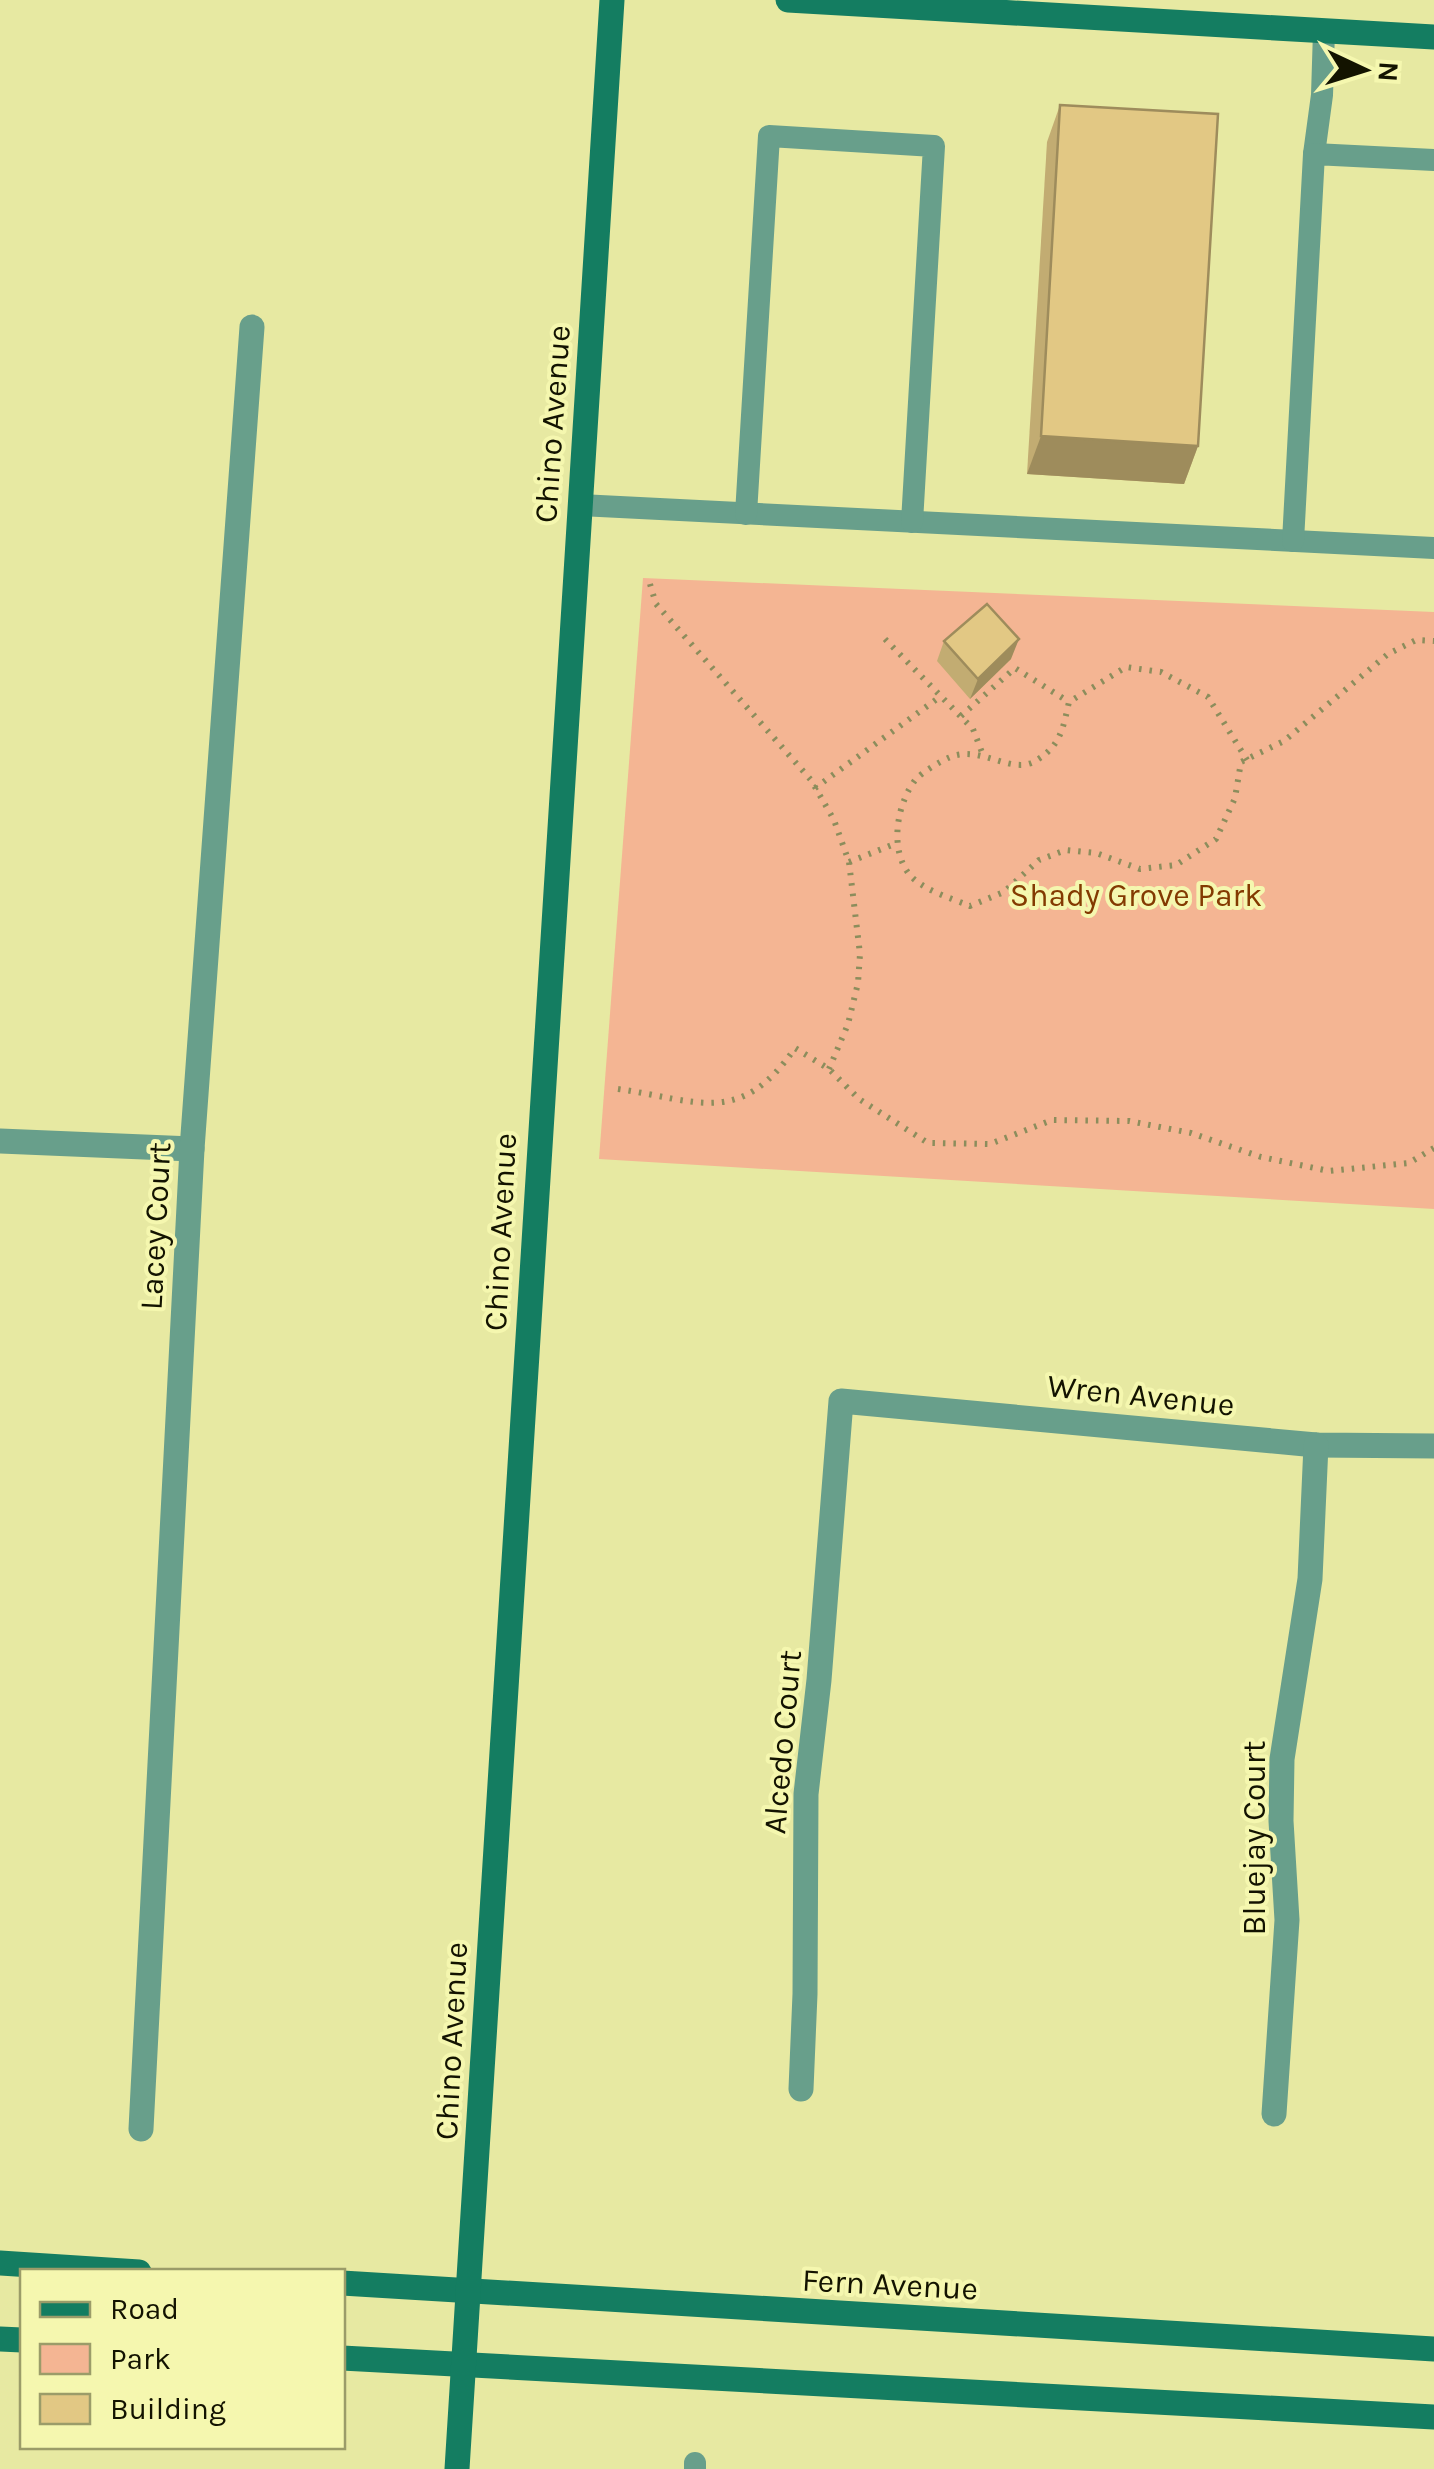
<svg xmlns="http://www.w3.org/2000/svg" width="1434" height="2469" font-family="Karla,sans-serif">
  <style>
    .green { fill: #f4b593 }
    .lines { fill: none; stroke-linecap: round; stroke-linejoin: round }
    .path { stroke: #8c8d5c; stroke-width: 6; stroke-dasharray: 2.5 8; stroke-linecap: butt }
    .lane { stroke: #689f8b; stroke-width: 22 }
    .street { stroke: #689f8b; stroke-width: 25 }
    .secondary { stroke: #147d61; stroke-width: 25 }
    .wall { fill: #c2ac72 }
    .shaded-wall { fill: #9e8c5c }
    .building { fill: #e2c884; stroke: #9e8c5c; stroke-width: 2.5 }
    .labels { text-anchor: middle; stroke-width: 8; stroke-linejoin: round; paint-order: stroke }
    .street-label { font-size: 32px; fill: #131300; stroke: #f5f7af }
    .park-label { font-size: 32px; fill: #833a01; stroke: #f5f7af }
  </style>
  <rect width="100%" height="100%" fill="#e7e9a2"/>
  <polygon class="green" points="643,578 1434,612 1434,1209 599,1159"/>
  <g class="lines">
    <g class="path">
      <polyline points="650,584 656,604 811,780 834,820 849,862 860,954 858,983 848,1024 829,1069"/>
      <polyline points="885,639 973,729 983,755"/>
      <polyline points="961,716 1015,668 1069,702"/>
      <path d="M1247,760L1208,697L1161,672L1126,667L1069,702C1063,728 1061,745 1037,760C1012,777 980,743 948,758C939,762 923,772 916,779C897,803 889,848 909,874C922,890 951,898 970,906L1004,892L1039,860L1066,850L1096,853L1140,869L1176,865L1216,839L1235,798L1241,762L1284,741L1388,654L1416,640L1434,641"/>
      <polyline points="815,788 941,696"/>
      <polyline points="849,862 897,843"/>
      <path d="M618,1089C697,1100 740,1128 795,1048L829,1069L859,1099L928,1143L990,1144L1052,1120L1129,1121L1191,1133L1261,1157L1329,1171L1409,1163L1434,1148"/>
    </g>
    <g class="lane">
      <polyline points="1314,154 1322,95 1324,31"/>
      <polyline points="580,505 1434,548"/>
      <polyline points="746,514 769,136 934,146 912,522"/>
      <polyline points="1293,541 1314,154 1434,160"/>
      <polyline points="695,2469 695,2463"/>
    </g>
    <g class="street">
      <polyline points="0,1141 192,1149"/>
      <polyline points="801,2089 805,1994 806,1794 819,1680 841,1401 1316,1445 1434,1446"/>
      <polyline points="1274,2114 1287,1920 1281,1821 1282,1759 1310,1579 1316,1445"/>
      <polyline points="141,2129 192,1149 252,327"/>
    </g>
    <g class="secondary">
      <polyline points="788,0 1434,37"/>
      <polyline points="0,2263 139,2272"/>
      <polyline points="342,2283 1434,2349"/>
      <polyline points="0,2339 22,2340"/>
      <polyline points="342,2358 1434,2417"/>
      <polyline points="457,2469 612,0"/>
    </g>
  </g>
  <g class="wall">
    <polygon points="1060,105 1198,446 1184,484 1027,474 1047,142"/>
    <polygon points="944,641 1011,659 970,699 937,661"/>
  </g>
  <g class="shaded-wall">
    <polygon points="1041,436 1198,446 1184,484 1027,474"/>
    <polygon points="1019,639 1011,659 970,699 978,679"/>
  </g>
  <g class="building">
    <polygon points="1060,105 1218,114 1198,446 1041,436"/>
    <polygon points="987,604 1019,639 978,679 944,641"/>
  </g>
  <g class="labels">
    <g class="street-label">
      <text transform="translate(552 424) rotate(-86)" y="11">Chino Avenue</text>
      <text transform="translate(155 1226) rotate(-87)" y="11">Lacey Court</text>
      <text transform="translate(500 1232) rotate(-87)" y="11">Chino Avenue</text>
      <text transform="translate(1141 1395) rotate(6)" y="11">Wren Avenue</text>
      <text transform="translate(782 1742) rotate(-85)" y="11">Alcedo Court</text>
      <text transform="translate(1254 1838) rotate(-90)" y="11">Bluejay Court</text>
      <text transform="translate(451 2041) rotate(-87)" y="11">Chino Avenue</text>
      <text transform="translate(890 2284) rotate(3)" y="11">Fern Avenue</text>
    </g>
    <g class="park-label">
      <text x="1136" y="906">Shady Grove Park</text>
    </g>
  </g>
  <rect x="20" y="2269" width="325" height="180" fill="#f5f7af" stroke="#9b9c69" stroke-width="2.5"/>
  <rect x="40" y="2302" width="50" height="15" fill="#147d61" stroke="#9b9c69" stroke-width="2.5"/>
  <text x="110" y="2319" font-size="30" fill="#131300">Road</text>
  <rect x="40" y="2344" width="50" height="30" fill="#f4b593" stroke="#9b9c69" stroke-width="2.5"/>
  <text x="110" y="2369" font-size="30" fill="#131300">Park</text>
  <rect x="40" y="2394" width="50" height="30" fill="#e2c884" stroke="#9b9c69" stroke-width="2.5"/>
  <text x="110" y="2419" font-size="30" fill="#131300">Building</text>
  <g transform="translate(1364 70) rotate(94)" stroke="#f5f7af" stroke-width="8" paint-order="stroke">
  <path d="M0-8L18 38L0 25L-18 38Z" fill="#131300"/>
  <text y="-15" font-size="28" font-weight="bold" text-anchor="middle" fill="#131300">N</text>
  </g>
</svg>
